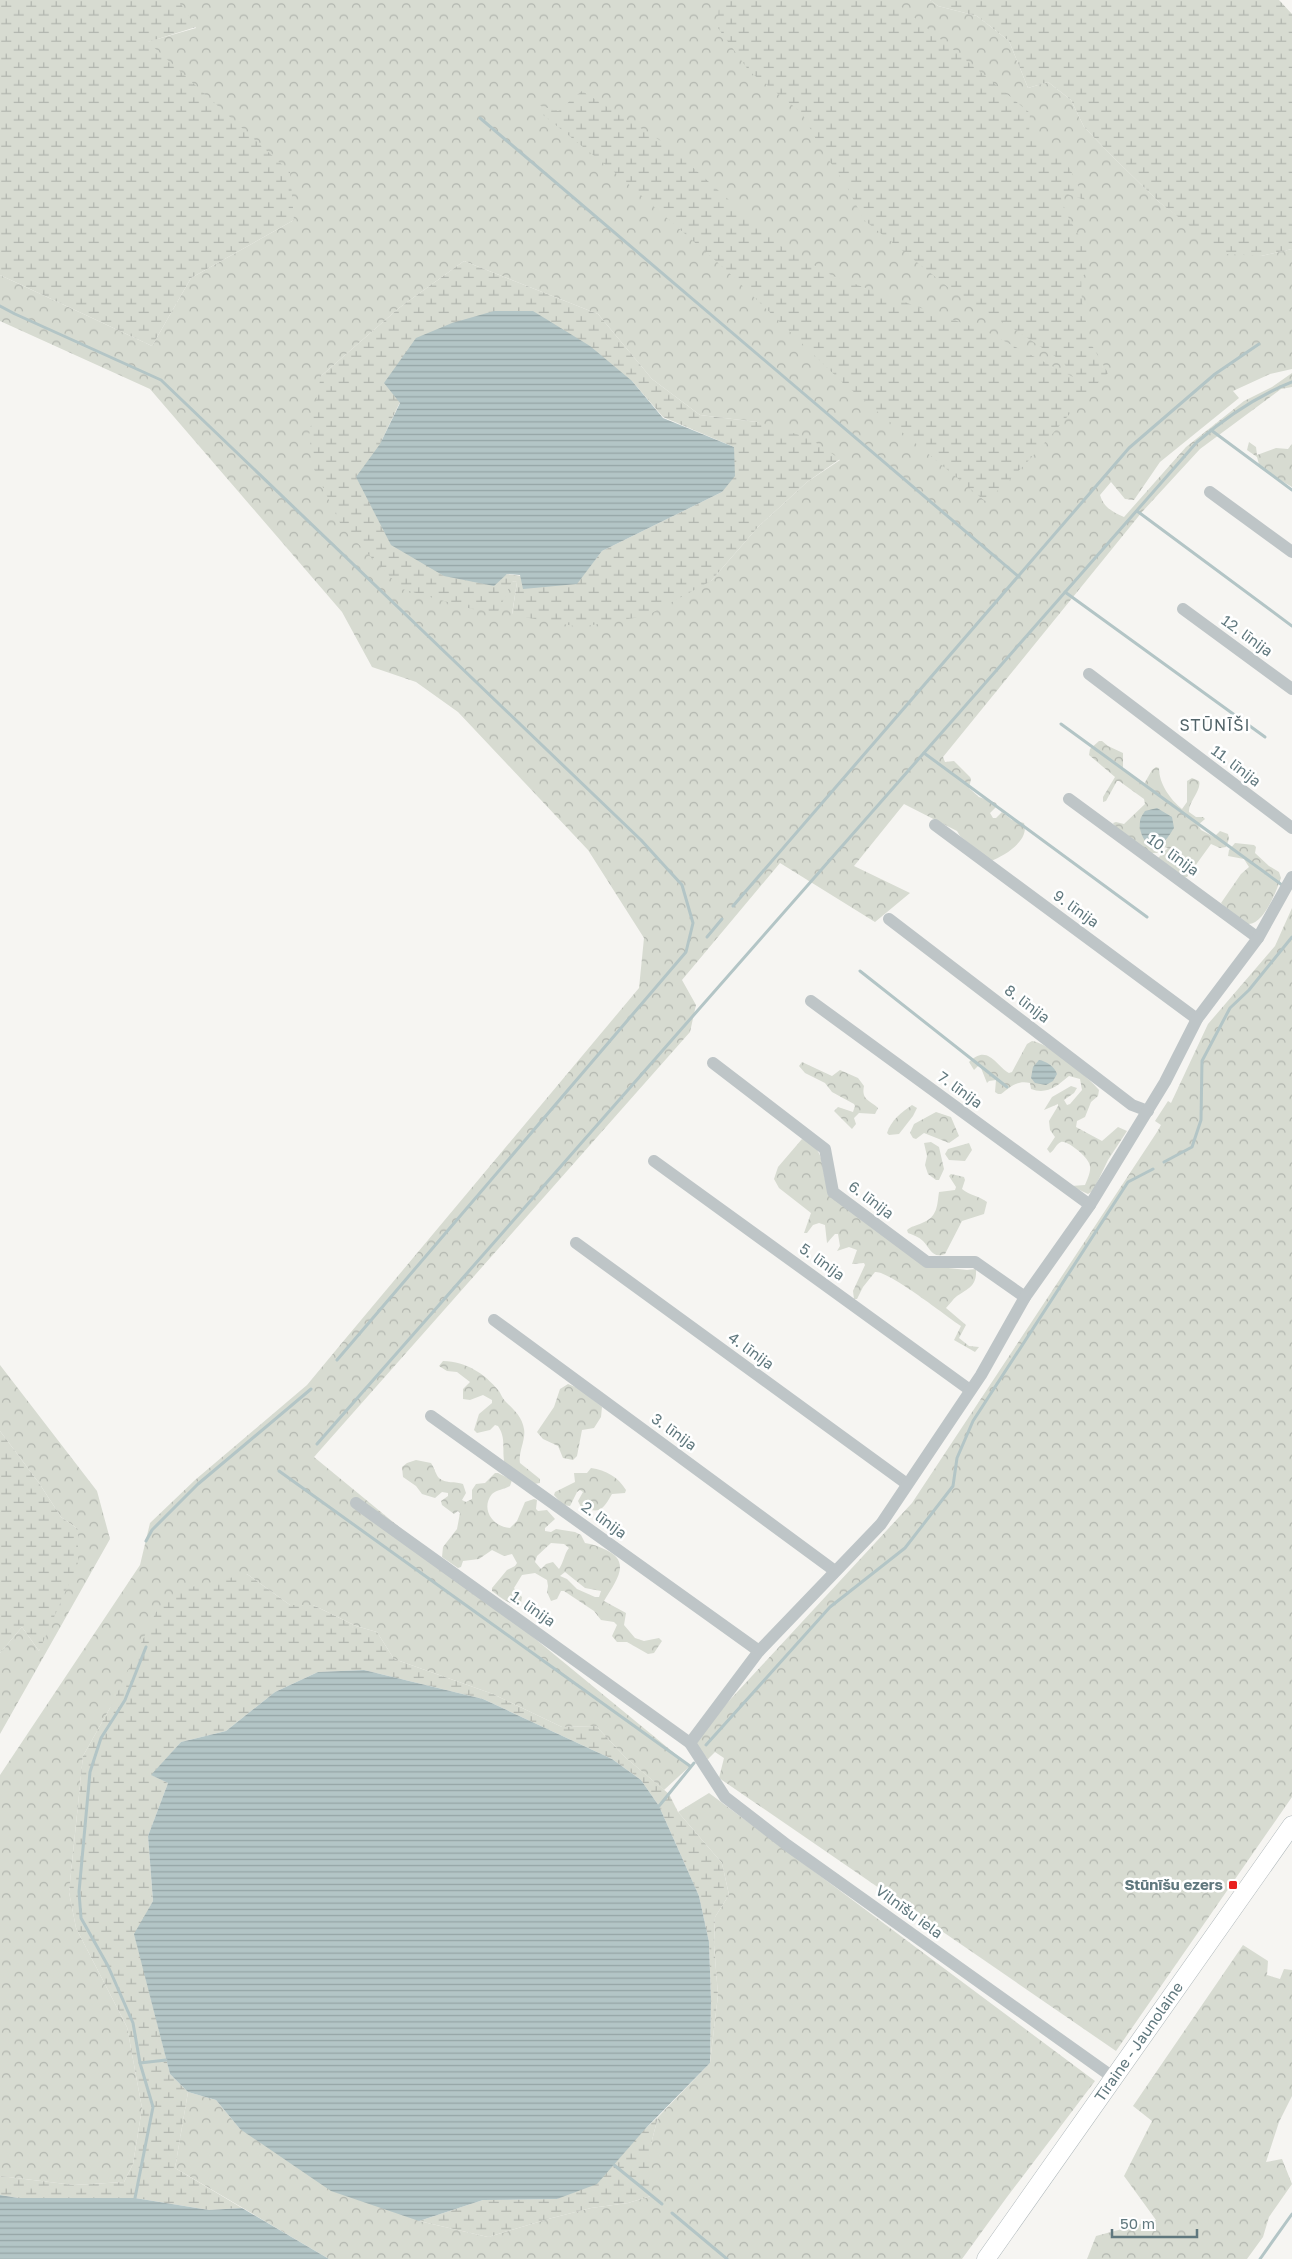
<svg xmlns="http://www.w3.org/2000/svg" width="1292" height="2259" font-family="'Golos Text',sans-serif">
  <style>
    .forest { fill: url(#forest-crowns); fill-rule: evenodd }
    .wetland { fill: url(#wetland-marsh); fill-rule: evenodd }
    .water { fill: url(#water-rules) }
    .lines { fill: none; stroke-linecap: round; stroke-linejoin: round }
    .stream { stroke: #b3c5c6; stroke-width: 3 }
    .secondary-casing { stroke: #aeb7ba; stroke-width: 19 }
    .street { stroke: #bec5c7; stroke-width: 12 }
    .secondary { stroke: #fff; stroke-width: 18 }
    .poi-dot { fill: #e9211f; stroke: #fff; stroke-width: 2 }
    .labels { text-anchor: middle; stroke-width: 5; stroke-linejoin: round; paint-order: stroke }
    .street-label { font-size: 15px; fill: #60787e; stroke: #fff }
    .poi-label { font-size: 15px; font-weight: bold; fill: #60787e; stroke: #fff; text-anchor: end }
    .neighbourhood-label { font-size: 16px; letter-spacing: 1px; fill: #526469; stroke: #fff }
  </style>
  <defs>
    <pattern id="forest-crowns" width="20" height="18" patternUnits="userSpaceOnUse" patternTransform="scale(1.25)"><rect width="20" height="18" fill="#d7dbd1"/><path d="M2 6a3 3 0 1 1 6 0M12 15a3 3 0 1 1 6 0" fill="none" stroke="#b2b6af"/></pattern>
    <pattern id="wetland-marsh" width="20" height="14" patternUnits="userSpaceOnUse" patternTransform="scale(1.25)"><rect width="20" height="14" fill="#d7dbd1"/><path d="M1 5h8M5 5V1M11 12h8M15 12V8" fill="none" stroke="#b2b6af"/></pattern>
    <pattern id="water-rules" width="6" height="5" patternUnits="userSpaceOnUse" patternTransform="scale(1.25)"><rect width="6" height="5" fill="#b3c5c6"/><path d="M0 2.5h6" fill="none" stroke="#95a5a6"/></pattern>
  </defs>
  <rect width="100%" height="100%" fill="#f6f5f2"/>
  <g class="forest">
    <path d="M177,0H930L938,6L977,16L1009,41L1028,88L1048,82L1071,100L1084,127L1115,159L1159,202L1186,222L1261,256L1292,249V369L1270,374L1233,391L1239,398L1160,462L1134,500L1125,499L1111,482L1100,495C1104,508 1113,512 1124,517L1186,447L1244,401L1272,387L1292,373V387L1281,389L1200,449L1142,512L943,757L945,762L954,761L970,777L971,779L969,788L979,797L996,803L997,806L990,813L993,818H996L1002,812L1012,820L1024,823C1030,841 1004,856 991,861L960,836L957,831L904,804L854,866L910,893L875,922L780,863L682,980L696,1005L690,1032L314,1457L690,1766L664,1790L626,1758L596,1726L562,1727L493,1694L394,1659L377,1632L356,1626L313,1605H290L247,1574L110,1708L83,1756L69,1892L76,1928L127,2027L142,2108L133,2164L124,2182L74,2185L0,2176V1775L140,1565L150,1523L195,1480L307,1385L341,1344L639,988L644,938L588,850L458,712L416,682L372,667L342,612L150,389L0,321V275L152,346L191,278L294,220L0,33L147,42L196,28ZM464,261L598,314L652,379L700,415L757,422L840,460L807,482L758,527L711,581L512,614L517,582L512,581L321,376L399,308Z"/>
    <polygon points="1249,442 1256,447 1257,455 1276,448 1288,449 1292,444 1292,487 1260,468 1257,457 1247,450"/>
    <path d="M1099,741H1102L1108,746L1123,753V770L1144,784L1152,770L1156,767L1159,768C1159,784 1170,799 1182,809L1187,802V781L1192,778L1199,781C1202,790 1188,802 1189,812L1196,817H1203L1205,819L1198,825L1201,830L1214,837L1220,831L1228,834L1229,839L1226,847L1220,848L1211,844L1187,877H1184L1158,858L1168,848L1163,847L1157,853H1147L1117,829L1113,823L1116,822L1124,824L1145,804L1144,799L1119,781H1117L1106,801L1103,802V797L1115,777L1089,755L1090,749Z"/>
    <path d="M1235,843L1254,845L1256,847L1255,853L1269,866L1279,872L1281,878C1277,889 1262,931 1244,923C1236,920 1227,909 1221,903L1241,874L1249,867L1244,859L1228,856L1229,850Z"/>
    <polygon points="1292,908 1292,1797 1116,2051 719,1778 724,1758 715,1752 708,1759 690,1743 912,1503 1157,1132 1161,1125 1155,1121 1168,1101 1171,1103 1208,1024 1275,946"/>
    <path d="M1032,1041C1045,1041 1091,1079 1099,1090L1098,1096L1091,1102L1085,1117L1077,1121L1076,1127L1102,1141L1118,1127L1127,1131L1108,1160L1093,1191L1088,1194L1071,1186L1085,1185C1087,1180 1091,1172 1090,1166C1090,1159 1068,1140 1061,1142C1056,1144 1054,1151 1050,1153L1047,1149L1055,1137L1050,1130L1049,1121L1058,1106V1104L1044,1110L1052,1097L1071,1086L1077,1088L1074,1093L1064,1100L1067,1105L1070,1104L1082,1090L1080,1079L1069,1076C1057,1086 1047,1095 1031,1089L1030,1083C1017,1080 1010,1087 1001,1094H998L995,1092L996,1080L989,1081L987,1083L981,1068L978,1066L974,1070L969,1062C988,1043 996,1066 1009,1073L1012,1072L1027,1044Z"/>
    <path d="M802,1062L832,1076L840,1070L858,1078L864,1086C861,1100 870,1100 878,1108L875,1114L859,1113L854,1118L856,1124L852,1129L834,1111L838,1107L853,1112L855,1106L854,1104L832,1092L825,1083L805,1073L799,1066Z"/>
    <path d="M912,1105L917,1108L913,1116L899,1134L889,1135L887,1133C891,1120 902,1112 912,1105Z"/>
    <polygon points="936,1112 951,1117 959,1136 949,1143 924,1133 916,1139 913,1138 910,1133 914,1124"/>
    <path d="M802,1139C822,1147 822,1160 825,1179L930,1266L967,1270L976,1269C977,1286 969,1288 957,1296C953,1299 950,1304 946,1308L966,1325L959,1338L969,1346L979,1347L975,1352L954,1340L961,1326C946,1316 888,1270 875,1272L863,1287L857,1299H854L853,1291L865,1265L864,1263L852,1264L857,1250L849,1247L837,1251L840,1246L838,1234H835L827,1243L825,1225L819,1223L813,1225L807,1233H804L811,1213L779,1188L774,1179L778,1167Z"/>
    <polygon points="931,1142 939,1147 944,1169 939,1180 936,1180 928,1174 925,1165 927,1156 924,1143"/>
    <polygon points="969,1143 972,1150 965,1161 949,1160 945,1154 948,1149"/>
    <path d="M951,1174L964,1177L965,1180L962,1189C969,1195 979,1196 987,1202L984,1214L962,1221L945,1254C932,1259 930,1248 923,1241C919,1237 913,1235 908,1233L907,1230C911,1226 916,1226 922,1223C938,1217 937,1205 939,1192L955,1190L956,1187L949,1176Z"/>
    <path d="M443,1361C467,1362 484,1373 499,1391C501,1394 502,1398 505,1401C513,1409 522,1416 524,1429C526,1440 518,1452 520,1463L540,1479V1483L534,1484L505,1465C501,1451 507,1439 498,1426L495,1425L490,1430L477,1433L474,1430L479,1414L492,1403V1400L483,1395L470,1400L463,1399V1389L470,1382L457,1372L447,1371L439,1366Z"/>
    <polygon points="0,1365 97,1491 110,1539 0,1734 0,1653 22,1627 39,1651 78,1529 61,1517 39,1483 0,1431"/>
    <polygon points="568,1384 578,1388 602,1407 601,1417 594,1428 582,1430 577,1456 573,1460 563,1458 558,1446 543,1439 537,1432 554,1407 560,1389"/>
    <path d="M416,1460L431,1463C434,1467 436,1475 439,1478C445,1484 456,1481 463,1484L466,1493L462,1500L466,1502L472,1499V1490L476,1484L485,1483L495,1473H498L512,1480L510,1486C505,1489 496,1490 492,1494C480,1509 493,1527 510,1528L517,1521L525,1502L534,1499L537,1500L536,1509L538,1511L547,1510L555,1519L545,1528V1531L551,1532L556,1529L575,1532L581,1535L585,1543C592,1544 598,1546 604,1549C633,1561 616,1581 604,1601L626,1613L624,1625L635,1638L644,1641L659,1638L662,1641L654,1653L648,1654L627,1642H617L612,1636L617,1625L614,1622L601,1620L594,1611L564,1591H561L557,1599L551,1601L547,1592L548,1586L547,1580L535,1573L522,1575L514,1588L516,1591L522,1597L521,1603C509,1606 502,1598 492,1591V1588L507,1570L515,1566L517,1563L512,1554L504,1556L492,1550L479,1559L463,1561L461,1567L458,1568L442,1557L443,1547L457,1529L460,1513L458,1511L454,1514L442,1505L441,1501L448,1496V1493L442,1492L435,1498L422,1494L416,1486L403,1477L402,1467L407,1463ZM551,1543L564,1544L569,1548C564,1554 564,1562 559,1569L553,1562L546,1564L541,1569L535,1562L537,1556ZM565,1572L585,1588L601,1591L599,1597H595L577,1589L567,1579L560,1576Z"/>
    <path d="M591,1468C606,1470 618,1477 626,1490L625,1493L612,1494C602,1511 600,1514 581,1507L578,1501L583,1492L580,1490L577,1492L570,1506L563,1505L554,1495L555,1492L575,1482L574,1473H587Z"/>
    <polygon points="709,1793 1095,2081 1007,2197 962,2259 329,2259 175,2168 188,2092 216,2100 240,2129 419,2221 488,2237 552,2218 591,2208 628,2203 651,2196 651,2144 658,2117 710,2063 718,1995 714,1945 715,1917 729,1895 722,1863 678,1812"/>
    <polygon points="1243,1945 1268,1961 1267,1975 1280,1979 1284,1969 1292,1970 1292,2096 1279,2122 1266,2162 1282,2159 1292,2184 1269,2217 1263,2237 1247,2259 1087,2259 1096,2236 1156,2220 1124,2176 1152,2121 1133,2106"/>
  </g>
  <g class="wetland">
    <polygon points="0,0 178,0 196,27 148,42 290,172 294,220 191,278 152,346 0,275"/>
    <path d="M719,0H893L1030,113L1029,133L1068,165L1085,200L1059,191L1066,213L1087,250L1089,271L1081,277L1082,303L1090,342L1108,373C1065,414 1033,464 985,501L843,383L725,269L618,175L527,102L558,111L582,91L669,146L779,245L833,276L987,332L1075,378L1062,361L1017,331L963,299L864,220L846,185L820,147L802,113L749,71L718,28Z"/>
    <polygon points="930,0 1279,0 1292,14 1292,249 1261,256 1226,254 1159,202 1115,159 1084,127 1071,100 1048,82 1028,88 1009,41 977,16 938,6"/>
    <path d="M464,261L598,314L652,379L700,415L757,422L809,438L840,459L807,482L758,527L711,581L646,616L580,627L512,615L517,582L512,581L498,612L472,609L402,589L342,527L314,469L309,435L321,376L399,308ZM632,381L663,417L734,447L722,492L602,551L576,584L507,574L494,586L444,576L391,545L356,477L380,444L400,402Z"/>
    <polygon points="0,1431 39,1483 61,1517 78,1529 78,1563 39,1651 22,1627 0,1653"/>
    <polygon points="247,1574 290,1605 313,1605 356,1626 377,1632 394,1659 493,1694 562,1727 596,1726 626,1758 669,1794 678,1812 722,1863 729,1895 715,1917 714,1945 718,1995 710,2063 711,2000 709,1942 699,1896 659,1806 641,1780 612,1759 483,1699 364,1670 318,1672 275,1692 226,1731 181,1742 152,1775 168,1783 148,1836 153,1901 135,1935 170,2074 188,2092 175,2168 242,2208 209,2210 135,2198 18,2198 0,2195 0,2176 74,2185 124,2182 133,2164 142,2108 127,2027 76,1928 69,1892 83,1756 110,1708 156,1612 183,1589"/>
    <polygon points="658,2117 651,2144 651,2196 628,2203 591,2208 552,2218 488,2237 419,2221 483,2200 557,2199 646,2128"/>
  </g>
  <g class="water">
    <polygon points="494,311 533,311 590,346 632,381 663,418 734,447 735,476 722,492 602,551 577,584 523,589 520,575 507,574 494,586 444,576 391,545 356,477 380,444 400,403 384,383 416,338 452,323"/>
    <path d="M1157,808L1172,817L1174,828C1170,834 1165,843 1158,846C1147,851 1138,831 1140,822C1140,818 1143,814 1145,811Z"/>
    <path d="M1039,1060C1046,1061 1055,1067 1057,1074L1053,1081L1046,1085L1035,1083L1031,1078L1033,1067Z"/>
    <polygon points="364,1670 483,1699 612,1759 641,1780 659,1806 699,1896 709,1942 711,2000 710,2063 646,2128 597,2184 557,2199 483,2200 419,2221 331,2191 240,2129 216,2100 188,2092 170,2074 134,1934 153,1901 148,1836 168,1783 151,1775 181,1742 226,1731 275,1692 318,1672"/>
    <polygon points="0,2195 18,2198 135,2198 209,2210 242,2208 329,2259 0,2259"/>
  </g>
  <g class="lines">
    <g class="stream">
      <polyline points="480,118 1019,577"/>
      <polyline points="0,306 15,314 161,380 641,840 682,885 693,923 686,952 337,1360"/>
      <polyline points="1211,430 1292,490"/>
      <polyline points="1137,511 1292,626"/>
      <polyline points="1065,592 1265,737"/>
      <polyline points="1061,724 1282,885"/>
      <polyline points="924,753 1147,917"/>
      <polyline points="733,906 1129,448 1215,374 1259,344"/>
      <polyline points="707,937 722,919"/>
      <polyline points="860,971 1007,1087"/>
      <polyline points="1164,1162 1192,1147 1201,1120 1202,1061 1230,1008 1249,990 1292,937"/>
      <path d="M317,1444L1197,442C1226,417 1257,396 1292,382"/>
      <polyline points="279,1471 690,1766"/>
      <polyline points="146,1541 152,1530 198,1484 311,1389"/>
      <polyline points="706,1745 830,1607 905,1548 953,1486 957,1458 973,1421 1128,1182 1153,1169"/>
      <polyline points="659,1806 694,1763"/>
      <polyline points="140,2063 133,2023 108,1966 81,1918 79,1892 90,1772 101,1738 125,1700 146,1647"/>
      <polyline points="614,2165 662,2204"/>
      <polyline points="135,2198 153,2107 140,2063 166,2060"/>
      <polyline points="672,2213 727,2259"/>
      <polyline points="1260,2259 1292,2214"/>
    </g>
    <defs>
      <polyline id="secondary" points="986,2259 1292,1825"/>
    </defs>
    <use href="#secondary" class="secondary-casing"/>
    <g class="street">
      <polyline points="1210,492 1292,552"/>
      <polyline points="1183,609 1292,689"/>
      <polyline points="1089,674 1292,828"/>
      <polyline points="1069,799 1258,938"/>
      <polyline points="935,825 1197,1019"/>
      <polyline points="889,919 1132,1105 1148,1111"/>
      <polyline points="811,1001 1090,1205"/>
      <polyline points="713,1063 825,1149 833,1192 927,1262 975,1262 1025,1297"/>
      <polyline points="654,1161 970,1390"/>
      <polyline points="576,1243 907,1484"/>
      <polyline points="494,1320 835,1571"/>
      <polyline points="431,1416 759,1651"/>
      <polyline points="356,1503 690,1743"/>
      <polyline points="1114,2078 787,1845 725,1797 690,1743 759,1651 881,1524 981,1375 1025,1297 1090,1205 1165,1082 1197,1019 1258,938 1292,877"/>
    </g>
    <use href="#secondary" class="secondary"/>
  </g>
  <rect class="poi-dot" x="1228" y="1880" width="10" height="10" rx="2.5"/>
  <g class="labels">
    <g class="street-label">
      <text transform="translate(1247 636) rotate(36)" y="5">12. līnija</text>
      <text transform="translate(1236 766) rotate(37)" y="5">11. līnija</text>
      <text transform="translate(1173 855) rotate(36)" y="5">10. līnija</text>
      <text transform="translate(1076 909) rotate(36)" y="5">9. līnija</text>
      <text transform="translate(1027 1004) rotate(37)" y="5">8. līnija</text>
      <text transform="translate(960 1090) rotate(36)" y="5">7. līnija</text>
      <text transform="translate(871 1200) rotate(37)" y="5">6. līnija</text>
      <text transform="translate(822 1262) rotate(36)" y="5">5. līnija</text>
      <text transform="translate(751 1351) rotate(36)" y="5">4. līnija</text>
      <text transform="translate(674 1432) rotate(36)" y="5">3. līnija</text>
      <text transform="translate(604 1520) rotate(36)" y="5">2. līnija</text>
      <text transform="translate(533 1609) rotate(35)" y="5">1. līnija</text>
      <text transform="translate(909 1912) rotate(36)" y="5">Vilnīšu iela</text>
      <text transform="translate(1139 2042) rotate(-55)" y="5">Tīraine - Jaunolaine</text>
    </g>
    <g class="poi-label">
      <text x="1223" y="1890">Stūnīšu ezers</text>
    </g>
    <g class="neighbourhood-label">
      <text x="1215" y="731">STŪNĪŠI</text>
    </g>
  </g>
  <path d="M1112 2229v8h85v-8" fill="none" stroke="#60787e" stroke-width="2.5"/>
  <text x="1120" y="2229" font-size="15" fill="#60787e" stroke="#ffffff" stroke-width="4" paint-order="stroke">50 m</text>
</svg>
